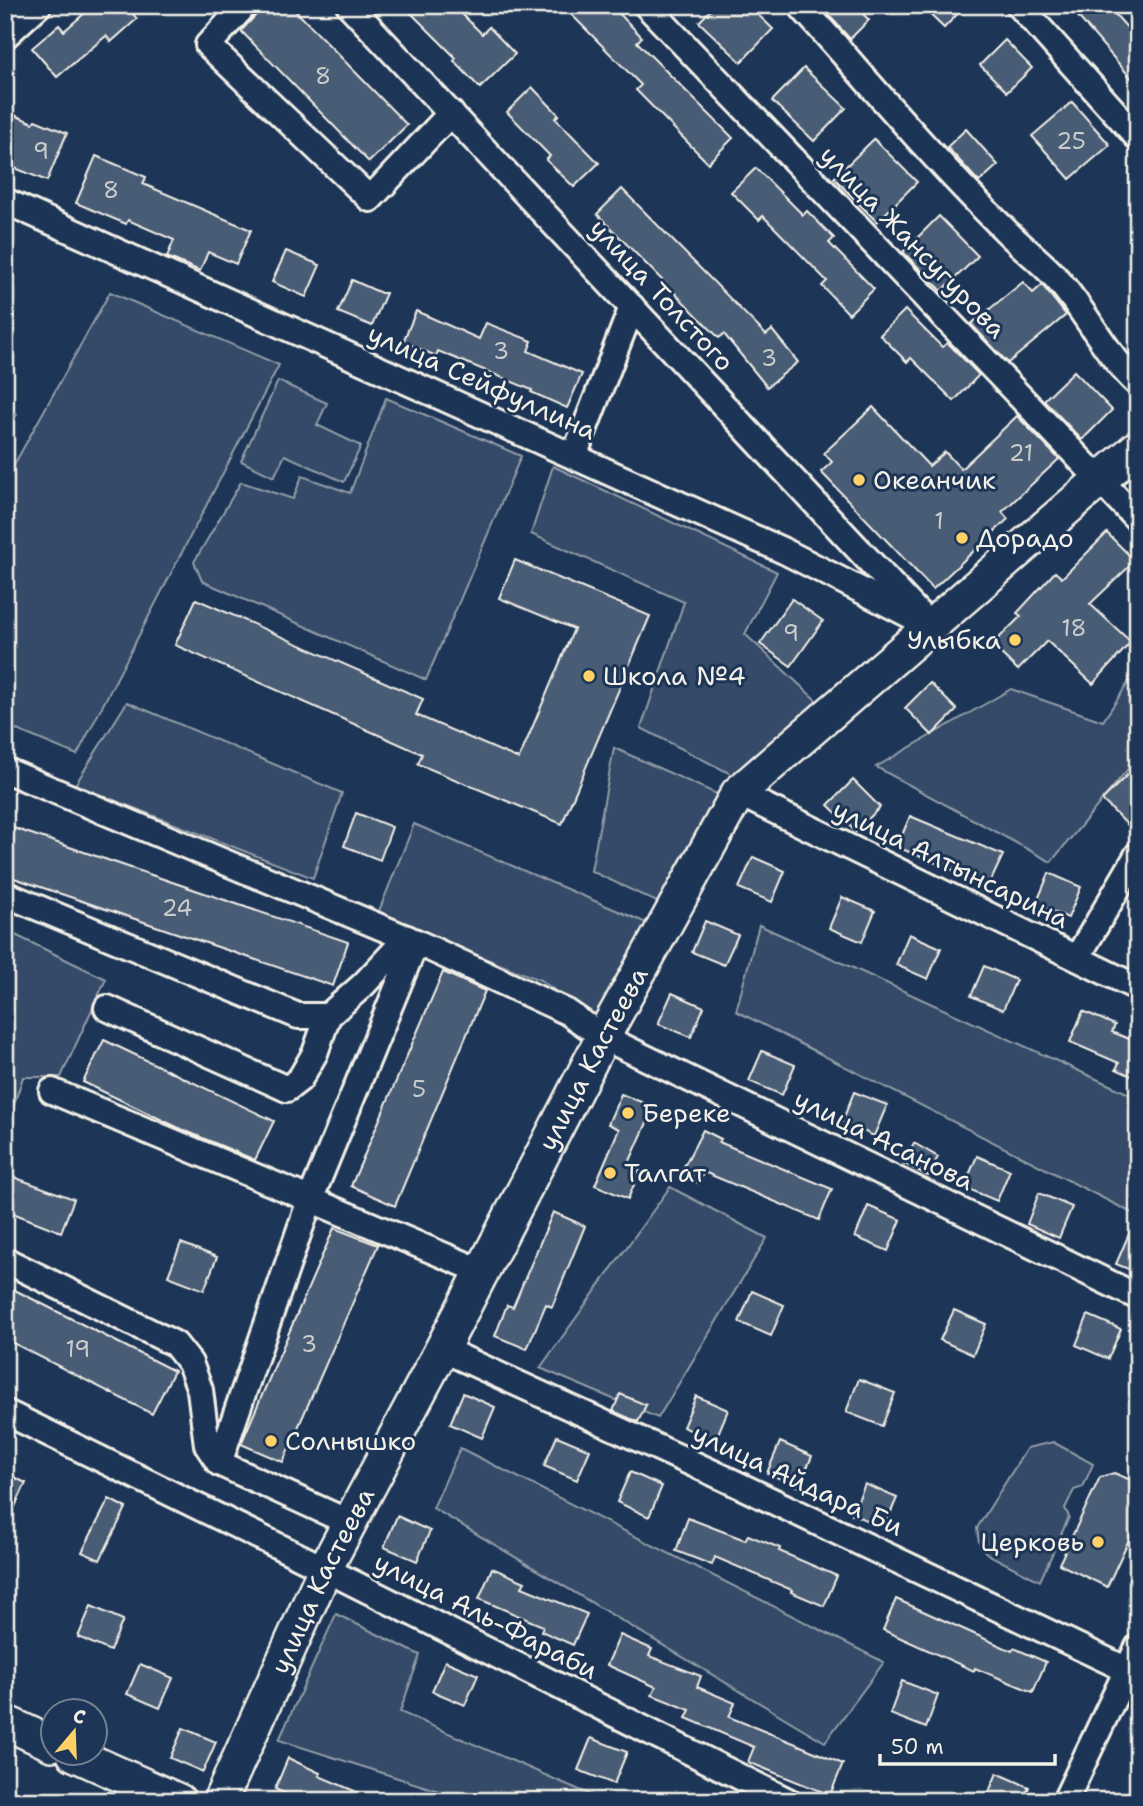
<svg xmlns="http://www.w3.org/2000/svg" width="1143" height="1806" font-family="'Shantell Sans',sans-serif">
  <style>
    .green { fill: #354a67; stroke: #949ea8; stroke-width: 2 }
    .building { fill: #485b74; stroke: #f4f1e8; stroke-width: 2 }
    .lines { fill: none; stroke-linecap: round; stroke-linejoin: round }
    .street-casing { stroke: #f4f1e8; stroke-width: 30 }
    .secondary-casing { stroke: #f4f1e8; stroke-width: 38 }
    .street { stroke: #1d3557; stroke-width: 24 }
    .secondary { stroke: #1d3557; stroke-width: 33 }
    .poi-dot { fill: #ffd166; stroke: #1d3557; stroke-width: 2.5 }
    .labels { text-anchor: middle; stroke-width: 6; stroke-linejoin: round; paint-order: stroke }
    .number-label { font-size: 23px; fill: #c9cccb }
    .street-label { font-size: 26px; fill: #f4f1e8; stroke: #1d3557 }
    .poi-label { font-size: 26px; fill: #f4f1e8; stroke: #1d3557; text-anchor: start }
  </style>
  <rect width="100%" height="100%" fill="#1d3557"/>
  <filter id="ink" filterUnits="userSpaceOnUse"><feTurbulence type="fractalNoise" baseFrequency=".0143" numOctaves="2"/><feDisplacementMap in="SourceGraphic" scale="14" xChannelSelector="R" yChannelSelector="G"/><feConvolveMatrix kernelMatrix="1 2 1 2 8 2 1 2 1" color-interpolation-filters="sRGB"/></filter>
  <g filter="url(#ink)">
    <g class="green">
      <polygon points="110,292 279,365 77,755 5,725 5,481"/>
      <polygon points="278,381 327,403 317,425 361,446 344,482 285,455 274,477 241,461"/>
      <polygon points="386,398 521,456 426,680 202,581 194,562 241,482 293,499 302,476 350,493"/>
      <polygon points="5,407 17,414 5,441"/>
      <polygon points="553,466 777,572 745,634 818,702 735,776 641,728 684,602 531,534"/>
      <polygon points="1138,668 1138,757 1051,862 876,767 1011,689 1103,721"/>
      <polygon points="127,702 342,793 313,878 75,785"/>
      <polygon points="614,748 717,794 663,905 591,871"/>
      <polygon points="414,824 649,924 598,1021 540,980 377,916"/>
      <polygon points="759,925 1138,1098 1138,1216 736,1011"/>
      <polygon points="5,930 106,979 61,1077 23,1077 5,1132"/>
      <polygon points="670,1187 767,1238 658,1418 540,1368"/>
      <path d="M1053,1442L1093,1464L1083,1487L1074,1490L1065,1508L1069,1517L1040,1581L989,1555C979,1548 978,1540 977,1528L1027,1448Z"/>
      <polygon points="460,1448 884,1662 825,1742 433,1508"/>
      <polygon points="336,1614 420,1655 400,1712 605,1801 470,1801 279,1740"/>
    </g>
    <g class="building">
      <polygon points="94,5 126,5 137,19 111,42 106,36 57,77 32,48 59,25 64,31"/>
      <polygon points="261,5 290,5 407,125 369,162 241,31 256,15"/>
      <polygon points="403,5 453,5 482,34 489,27 515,54 480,88 454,61 456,58"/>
      <polygon points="562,5 611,5 642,37 637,42 733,138 708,163 636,90 641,85"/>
      <polygon points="715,5 748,5 773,29 741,62 699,22"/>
      <polygon points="820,5 854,5 869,20 850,39"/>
      <polygon points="920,5 966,5 944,28"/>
      <polygon points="1068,5 1107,5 1138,40 1138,86"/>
      <polygon points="1005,40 1032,68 1007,92 980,65"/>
      <polygon points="804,68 846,108 814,141 772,101"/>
      <polygon points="532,87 559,115 555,118 599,163 574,187 546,160 550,156 507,112"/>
      <polygon points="1072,102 1110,145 1070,179 1032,136"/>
      <polygon points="5,111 33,123 35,120 67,133 47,181 5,164"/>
      <polygon points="966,129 998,165 979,182 947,147"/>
      <polygon points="874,139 917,182 877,222 834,178"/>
      <polygon points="96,156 146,177 143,184 251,230 236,264 208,252 200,271 167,257 174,240 128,220 126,224 76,203"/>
      <polygon points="756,168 803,215 807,211 834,238 829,243 874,289 849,314 822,286 827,281 763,216 759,220 731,192"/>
      <polygon points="622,189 766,335 772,330 798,362 767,387 724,334 719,338 597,214"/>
      <polygon points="939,216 978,256 942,291 903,252"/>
      <polygon points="286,251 320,265 306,297 272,282"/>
      <polygon points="352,280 381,293 386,293 372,326 338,312"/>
      <polygon points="1023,282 1033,293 1042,285 1066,315 1008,363 971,324"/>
      <polygon points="905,310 942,347 948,343 979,375 954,401 911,358 907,362 880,335"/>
      <polygon points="416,311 479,339 486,323 532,341 528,351 582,374 567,408 531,392 532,390 438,351 436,356 403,342"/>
      <polygon points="1074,371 1112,410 1082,440 1044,400"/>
      <polygon points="873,407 929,466 945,452 961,469 1017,416 1059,459 1002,512 1008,519 933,589 821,472 832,462 824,453"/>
      <polygon points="1107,533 1135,561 1090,604 1131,642 1093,684 1047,641 1018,670 992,645 1021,616 1017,613 1055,572 1062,578"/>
      <polygon points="515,560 650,616 562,824 418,764 422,754 175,645 196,599 423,699 416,715 519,759 574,629 499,598"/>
      <polygon points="792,599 823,621 791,666 760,644"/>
      <polygon points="930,683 957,710 932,735 905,708"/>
      <polygon points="1127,775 1138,786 1138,835 1102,800"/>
      <polygon points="853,780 880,807 856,832 828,805"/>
      <polygon points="356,813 392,827 380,860 344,846"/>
      <polygon points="910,816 1003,855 989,885 897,847"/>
      <polygon points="5,825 348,942 333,986 5,875"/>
      <polygon points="753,857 785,871 772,902 739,888"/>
      <polygon points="1049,873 1081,887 1068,918 1036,904"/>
      <polygon points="842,897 875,911 862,942 829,928"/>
      <polygon points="705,921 738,935 724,965 692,952"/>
      <polygon points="909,934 941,948 928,979 896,965"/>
      <polygon points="984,966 1016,980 1003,1010 971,996"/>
      <polygon points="443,972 485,991 395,1206 351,1186"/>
      <polygon points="672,993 704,1007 691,1037 658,1024"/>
      <polygon points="1083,1011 1115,1025 1112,1032 1129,1039 1138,1019 1138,1079 1116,1069 1119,1063 1070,1042"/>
      <polygon points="104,1040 274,1121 255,1160 181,1129 83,1082"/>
      <polygon points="762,1051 795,1065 782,1095 749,1081"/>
      <polygon points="854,1092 887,1105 874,1136 842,1122"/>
      <polygon points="621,1094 654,1107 629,1163 641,1168 628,1199 595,1185 619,1129 608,1124"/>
      <polygon points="703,1130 721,1139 719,1142 832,1189 819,1220 704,1172 698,1183 680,1174"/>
      <polygon points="914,1143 938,1157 928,1176 903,1163"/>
      <polygon points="977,1156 1010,1170 997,1201 964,1187"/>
      <polygon points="5,1174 74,1199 61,1232 5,1210"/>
      <polygon points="1039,1193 1072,1207 1059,1238 1027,1224"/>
      <polygon points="868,1206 901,1220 888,1251 855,1237"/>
      <polygon points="553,1212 585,1226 552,1307 546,1304 527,1349 495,1336 507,1305 513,1307"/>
      <polygon points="1138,1213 1138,1273 1116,1264"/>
      <polygon points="334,1228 378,1245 283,1462 241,1444"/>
      <polygon points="181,1243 217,1257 204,1290 168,1276"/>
      <polygon points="5,1285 174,1371 152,1414 5,1339"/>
      <polygon points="752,1291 784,1305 771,1336 739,1322"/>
      <polygon points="954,1310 986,1324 973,1355 940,1340"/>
      <polygon points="1088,1315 1121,1329 1108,1359 1076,1345"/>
      <polygon points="859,1379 895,1393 882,1426 846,1412"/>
      <polygon points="463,1393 495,1407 482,1438 450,1424"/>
      <polygon points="620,1394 646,1405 638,1422 613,1411"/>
      <polygon points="696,1396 728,1410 715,1441 683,1427"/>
      <polygon points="557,1436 590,1450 577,1480 544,1466"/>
      <polygon points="780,1442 812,1456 799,1487 767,1473"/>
      <polygon points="630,1472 662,1486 649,1517 617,1502"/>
      <polygon points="5,1473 26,1483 5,1528"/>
      <polygon points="1114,1473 1138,1483 1138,1520 1107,1587 1059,1564 1100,1477"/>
      <polygon points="865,1484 897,1498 884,1528 852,1514"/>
      <polygon points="109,1499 126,1508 100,1560 82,1552"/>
      <polygon points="397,1516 430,1531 417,1561 384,1547"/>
      <polygon points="688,1518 745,1540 748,1535 780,1548 779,1551 837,1576 824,1606 791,1592 792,1590 715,1557 712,1565 676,1551"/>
      <polygon points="492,1568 525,1582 522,1587 587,1614 573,1645 541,1631 543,1626 479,1599"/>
      <polygon points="896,1599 1012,1651 1014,1648 1046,1662 1033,1692 975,1668 974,1671 883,1630"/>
      <polygon points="91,1606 123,1620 110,1651 78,1637"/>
      <polygon points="620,1635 652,1649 649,1656 701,1676 697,1687 735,1703 729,1717 796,1744 843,1764 830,1795 748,1762 754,1747 686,1718 690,1710 652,1695 656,1687 607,1665"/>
      <polygon points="445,1661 478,1675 465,1705 432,1691"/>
      <polygon points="140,1664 173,1678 160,1708 127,1694"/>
      <polygon points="902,1681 938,1695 926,1728 890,1714"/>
      <polygon points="183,1728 216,1742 203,1772 170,1758"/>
      <polygon points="591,1738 627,1752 614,1784 578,1770"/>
      <polygon points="288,1758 320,1773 319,1776 378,1801 302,1801 275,1789"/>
      <polygon points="997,1773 1029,1787 1023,1801 985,1801"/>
    </g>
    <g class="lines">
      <defs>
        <g id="street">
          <polyline points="245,5 208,45 370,199 451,113"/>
          <polyline points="349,5 918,613"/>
          <polyline points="646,5 1138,520"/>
          <path d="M800,5C867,80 931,157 1002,227C1019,245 1040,260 1056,278C1086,311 1105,354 1138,384"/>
          <polyline points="1019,5 1138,138"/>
          <polyline points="5,36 39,5"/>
          <polyline points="5,201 784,551 931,626"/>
          <polyline points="574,456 632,307"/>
          <polyline points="5,770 416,942 567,1012 603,1037 1138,1297"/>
          <polyline points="738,793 1138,988"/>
          <polyline points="5,894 298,1016 328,1016 364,984 407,938"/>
          <polyline points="1077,958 1138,854"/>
          <polyline points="107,1008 287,1089 300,1079 315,1053 328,1016"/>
          <polyline points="52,1091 481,1271"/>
          <polyline points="5,1260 175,1344 190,1363 200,1390 207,1445 219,1463 350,1523"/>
          <polyline points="442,1349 722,1477 1138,1675"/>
          <polyline points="5,1412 325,1569 788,1801"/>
          <polyline points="219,1463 310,1200 416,942"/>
          <polyline points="1065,1801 1138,1647"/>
        </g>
        <g id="secondary">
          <polyline points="5,1722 52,1744"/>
          <polyline points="74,1754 179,1801"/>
          <path id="s1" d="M220,1801L325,1569L442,1349L603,1037L738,793L1138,447"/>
        </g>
      </defs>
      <use href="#street" class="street-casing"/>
      <use href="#secondary" class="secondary-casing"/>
      <use href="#street" class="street"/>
      <use href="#secondary" class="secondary"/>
    </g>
  </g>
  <g class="poi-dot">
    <circle cx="859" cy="480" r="7"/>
    <circle cx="962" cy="538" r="7"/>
    <circle cx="1015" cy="640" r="7"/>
    <circle cx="589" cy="676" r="7"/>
    <circle cx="628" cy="1113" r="7"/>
    <circle cx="610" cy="1173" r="7"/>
    <circle cx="271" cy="1441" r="7"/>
    <circle cx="1098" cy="1542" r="7"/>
  </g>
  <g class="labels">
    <g class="number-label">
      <text x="323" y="84">8</text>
      <text x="1071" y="149">25</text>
      <text x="41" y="159">9</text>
      <text x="111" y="198">8</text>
      <text x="501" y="359">3</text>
      <text x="769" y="366">3</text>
      <text x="1021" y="461">21</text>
      <text x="939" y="529">1</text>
      <text x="1074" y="636">18</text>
      <text x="791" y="641">9</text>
      <text x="177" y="916">24</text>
      <text x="419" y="1097">5</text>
      <text x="309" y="1352">3</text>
      <text x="78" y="1357">19</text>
    </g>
    <g class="street-label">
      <text transform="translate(913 242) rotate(46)" y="9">улица Жансугурова</text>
      <text transform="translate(662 295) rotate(47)" y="9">улица Толстого</text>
      <text transform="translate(482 382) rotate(24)" y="9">улица Сейфуллина</text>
      <text transform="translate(951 864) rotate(26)" y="9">улица Алтынсарина</text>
      <text dy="9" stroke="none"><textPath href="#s1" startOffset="831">улица Кастеева</textPath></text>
      <text transform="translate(884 1140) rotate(26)" y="9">улица Асанова</text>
      <text transform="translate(798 1480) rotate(25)" y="9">улица Айдара Би</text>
      <text dy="9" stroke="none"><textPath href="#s1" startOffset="243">улица Кастеева</textPath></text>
      <text transform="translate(486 1616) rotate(27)" y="9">улица Аль-Фараби</text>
    </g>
    <g class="poi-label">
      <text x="873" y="489">Океанчик</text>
      <text x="976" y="547">Дорадо</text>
      <text x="1001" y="649" text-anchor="end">Улыбка</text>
      <text x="603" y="685">Школа №4</text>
      <text x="642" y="1122">Береке</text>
      <text x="624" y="1182">Талгат</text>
      <text x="285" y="1450">Солнышко</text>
      <text x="1084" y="1551" text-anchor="end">Церковь</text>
    </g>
  </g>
  <rect width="1143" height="1806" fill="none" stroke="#1d3557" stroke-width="28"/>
  <rect x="14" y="14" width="1115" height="1778" fill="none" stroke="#f4f1e8" stroke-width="2.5" filter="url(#ink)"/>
  <g transform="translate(74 1732) rotate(19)"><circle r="33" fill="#1d3557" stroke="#738091" stroke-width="2"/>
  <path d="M0-5L12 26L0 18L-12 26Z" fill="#ffd166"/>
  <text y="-10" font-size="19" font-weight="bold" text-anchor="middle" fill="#f4f1e8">С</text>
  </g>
  <path d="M880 1754v10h175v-10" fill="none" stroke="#f4f1e8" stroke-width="3.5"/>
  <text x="891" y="1754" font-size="21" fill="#f4f1e8" stroke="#1d3557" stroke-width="5" paint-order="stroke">50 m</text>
</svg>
